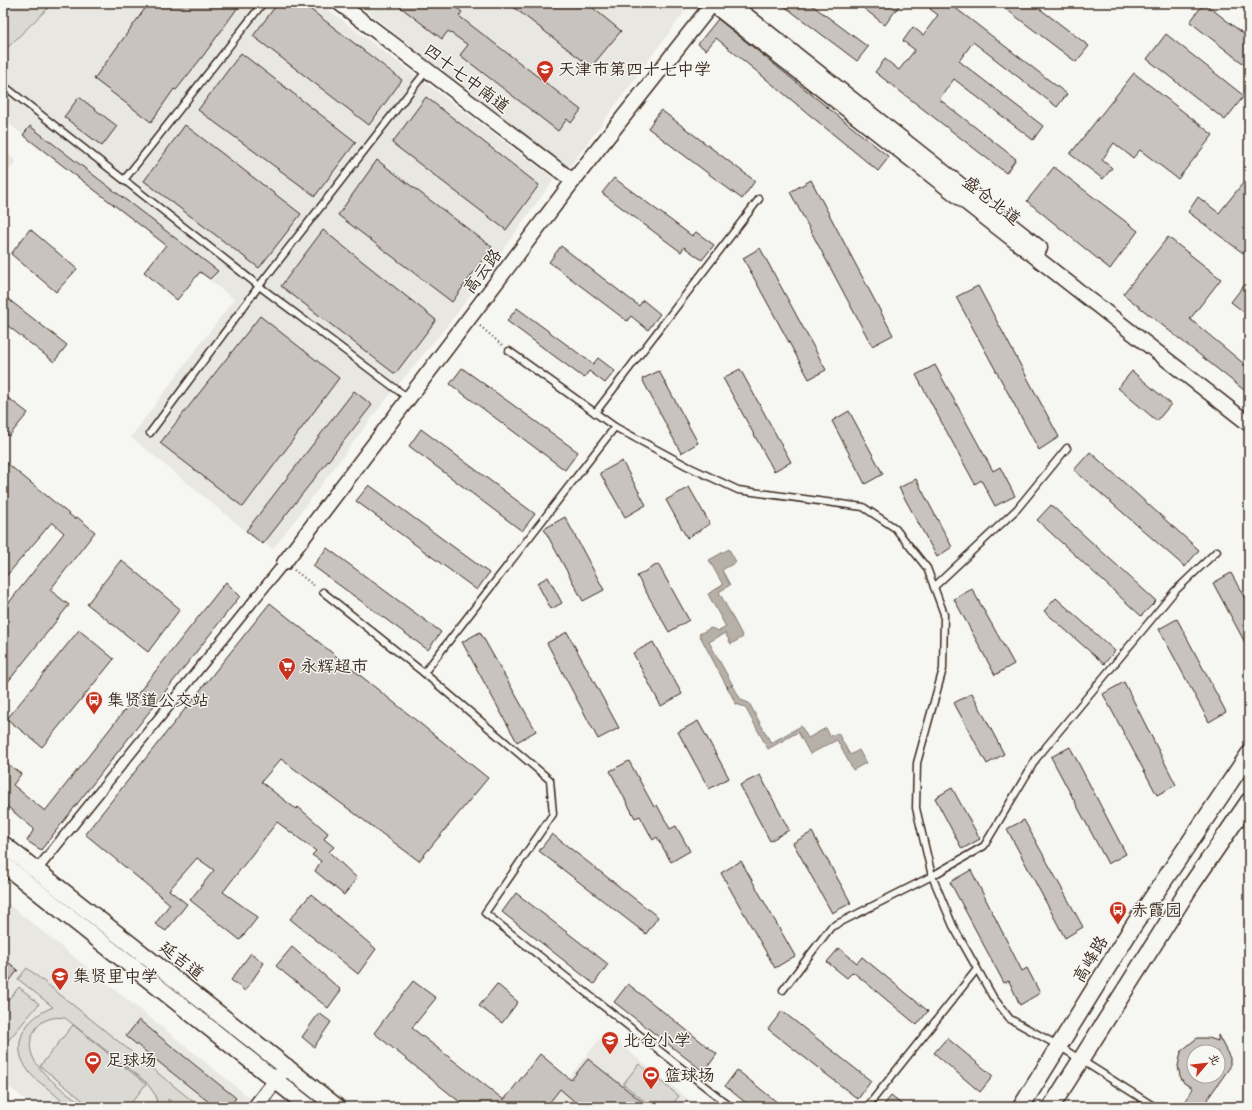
<svg xmlns="http://www.w3.org/2000/svg" width="1252" height="1110" font-family="Caveat,'LXGW WenKai TC',sans-serif">
  <style>
    .built { fill: #e8e7e2 }
    .green { fill: #dad9d3; stroke: #8a8278 }
    .water { fill: #b6b0a9; stroke: #857a71 }
    .building { fill: #c8c3be; stroke: #3b2a1e; fill-rule: evenodd }
    .lines { fill: none; stroke-linecap: round; stroke-linejoin: round }
    .service-casing { stroke: #3b2a1e; stroke-width: 9 }
    .pedestrian-casing { stroke: #3b2a1e; stroke-width: 12 }
    .tertiary-casing { stroke: #3b2a1e; stroke-width: 17 }
    .secondary-casing { stroke: #3b2a1e; stroke-width: 19 }
    .path { stroke: #3b2a1e; stroke-width: 2; stroke-dasharray: 1 3; stroke-linecap: butt }
    .service { stroke: #f6f6f2; stroke-width: 6 }
    .pedestrian { stroke: #f6f6f2; stroke-width: 9 }
    .tertiary { stroke: #f6f6f2; stroke-width: 14 }
    .secondary { stroke: #f6f6f2; stroke-width: 16 }
    .labels { text-anchor: middle; stroke-width: 3; stroke-linejoin: round; paint-order: stroke }
    .poi-label { font-size: 17px; fill: #3b2a1e; stroke: #f6f6f2; text-anchor: start }
    .street-label { font-size: 17px; fill: #3b2a1e; stroke: #f6f6f2 }
  </style>
  <rect width="100%" height="100%" fill="#f6f6f2"/>
  <filter id="ink" filterUnits="userSpaceOnUse"><feTurbulence type="fractalNoise" baseFrequency=".025" numOctaves="2"/><feDisplacementMap in="SourceGraphic" scale="8" xChannelSelector="R" yChannelSelector="G"/><feConvolveMatrix kernelMatrix="1 2 1 2 8 2 1 2 1" color-interpolation-filters="sRGB"/></filter>
  <g filter="url(#ink)">
    <g class="built">
      <polygon points="53,3 319,3 554,179 455,316 383,403 273,549 246,531 131,437 234,299 3,119 3,52"/>
      <polygon points="357,3 691,3 571,165 566,166 560,165"/>
      <polygon points="3,149 16,162 3,177"/>
      <polygon points="3,900 250,1098 243,1107 34,1107 3,1082"/>
      <polygon points="605,1032 698,1107 546,1107"/>
    </g>
    <g class="green">
      <polygon points="13,3 53,3 3,52 3,14"/>
      <path d="M27,968L200,1107H178L168,1099V1107H157L156,1096L146,1082L65,1018C55,1016 43,1019 37,1027C12,1061 64,1089 86,1107C82,1107 75,1108 71,1107C65,1105 57,1096 52,1092C44,1085 35,1080 29,1072C8,1044 25,1018 53,1007L18,979Z"/>
      <polygon points="19,987 39,1004 6,1043 3,1041 3,1006"/>
      <polygon points="73,1025 146,1084 128,1107 91,1107 40,1066"/>
      <polygon points="639,1064 679,1096 670,1107 652,1107 623,1084"/>
    </g>
    <polygon class="water" points="729,549 736,562 722,570 730,585 719,592 743,637 731,644 725,633 709,642 741,700 749,703 771,743 801,726 808,738 826,728 830,736 838,733 850,755 859,750 866,763 853,770 837,740 810,754 798,732 768,749 745,707 736,704 699,634 711,628 719,631 726,627 708,594 723,585 709,560"/>
    <g class="building">
      <polygon points="149,3 241,3 203,56 176,90 174,89 151,122 94,79"/>
      <polygon points="278,3 302,3 402,80 369,125 253,36"/>
      <polygon points="395,3 450,3 462,12 459,16 581,110 571,123 567,119 558,131 460,55 468,45 448,31 442,39"/>
      <polygon points="508,3 587,3 621,31 591,67"/>
      <polygon points="780,3 809,3 868,47 857,61"/>
      <polygon points="857,3 901,3 885,25"/>
      <polygon points="934,3 949,3 1067,94 1057,107 973,42 959,61 1043,126 1033,140 954,79 939,99 1016,159 1006,173 875,72 885,59 899,70 915,50 903,41 913,27 923,35 938,15 930,9"/>
      <polygon points="998,3 1032,3 1089,46 1076,62"/>
      <polygon points="1204,3 1249,38 1249,68 1190,22"/>
      <polygon points="718,19 889,157 878,171 716,38 706,50 698,44"/>
      <polygon points="1166,34 1244,96 1225,120 1147,59"/>
      <polygon points="241,53 356,142 315,196 198,110"/>
      <polygon points="1134,73 1213,135 1178,179 1140,150 1133,158 1114,143 1102,160 1112,168 1103,179 1070,154"/>
      <polygon points="79,97 117,126 102,146 64,117"/>
      <polygon points="426,97 539,185 506,230 392,143"/>
      <polygon points="661,110 755,181 742,199 648,128"/>
      <polygon points="185,125 301,214 259,268 144,181"/>
      <polygon points="30,126 218,271 210,279 200,272 177,300 144,272 166,245 23,135"/>
      <polygon points="377,160 492,247 452,302 338,215"/>
      <polygon points="1054,167 1138,231 1110,269 1027,201"/>
      <polygon points="614,178 692,236 696,232 714,245 702,260 684,247 681,252 602,193"/>
      <polygon points="811,180 893,335 872,346 790,192"/>
      <polygon points="1243,183 1249,188 1249,245 1243,253 1188,212 1198,197 1219,213"/>
      <polygon points="30,229 77,269 56,292 11,254"/>
      <polygon points="323,230 436,320 395,374 281,286"/>
      <polygon points="1168,237 1221,279 1190,319 1249,368 1249,394 1123,294"/>
      <polygon points="561,246 639,306 643,300 660,314 648,330 631,316 627,321 549,262"/>
      <polygon points="760,248 826,370 809,379 743,258"/>
      <polygon points="1249,279 1249,316 1231,302"/>
      <polygon points="978,286 1059,437 1039,450 956,297"/>
      <polygon points="3,295 67,345 54,362 3,322"/>
      <polygon points="517,308 593,364 598,358 615,371 605,383 589,371 584,378 507,321"/>
      <polygon points="260,316 339,378 243,507 160,443"/>
      <polygon points="935,365 993,471 1000,467 1015,496 995,506 981,480 975,484 916,375"/>
      <polygon points="462,368 578,452 565,470 450,384"/>
      <polygon points="740,369 791,462 774,471 723,378"/>
      <polygon points="659,371 698,443 681,453 642,379"/>
      <polygon points="1132,371 1171,404 1157,421 1118,388"/>
      <polygon points="354,391 372,405 263,544 246,531"/>
      <polygon points="3,394 28,413 9,436 3,432"/>
      <polygon points="849,411 883,474 865,484 832,421"/>
      <polygon points="421,429 535,514 522,531 409,446"/>
      <polygon points="1090,452 1199,550 1185,567 1074,470"/>
      <polygon points="3,460 75,519 77,517 95,532 50,590 69,605 3,688 3,610 64,533 52,522 3,580"/>
      <polygon points="622,461 646,505 625,517 600,473"/>
      <polygon points="916,479 952,547 937,557 899,488"/>
      <polygon points="369,485 489,573 477,590 356,501"/>
      <polygon points="689,487 710,524 687,538 666,500"/>
      <polygon points="1051,505 1156,601 1141,616 1037,520"/>
      <polygon points="565,517 604,590 583,601 544,529"/>
      <polygon points="327,548 441,632 428,650 313,566"/>
      <polygon points="121,560 180,609 148,652 87,604"/>
      <polygon points="658,564 689,620 669,632 637,576"/>
      <polygon points="1231,573 1249,606 1249,650 1213,583"/>
      <polygon points="548,577 562,603 551,609 537,583"/>
      <polygon points="226,582 240,596 41,850 27,841 34,829 3,803 3,760 21,774 13,785 45,811"/>
      <polygon points="972,589 1014,664 995,675 954,599"/>
      <polygon points="1056,598 1115,651 1104,664 1044,611"/>
      <polygon points="270,603 488,778 419,861 281,759 261,782 296,809 298,807 328,833 324,839 334,847 329,852 357,878 344,895 315,871 321,861 312,855 316,851 277,822 223,892 258,917 240,940 190,900 214,870 197,858 169,890 187,904 166,931 155,924 170,904 85,834"/>
      <polygon points="1177,619 1226,712 1209,722 1159,629"/>
      <polygon points="79,630 114,659 42,747 7,719"/>
      <polygon points="480,632 536,731 517,742 462,642"/>
      <polygon points="567,632 619,728 598,739 547,643"/>
      <polygon points="653,642 682,694 661,706 633,653"/>
      <polygon points="1124,682 1176,785 1157,795 1103,694"/>
      <polygon points="972,693 1004,754 987,764 954,703"/>
      <polygon points="698,721 729,778 709,789 678,732"/>
      <polygon points="1070,747 1126,854 1108,864 1051,757"/>
      <polygon points="629,761 654,807 657,805 670,829 676,826 690,851 671,862 657,837 653,840 640,816 635,818 610,771"/>
      <polygon points="760,775 789,830 770,841 740,785"/>
      <polygon points="952,788 980,839 962,849 935,798"/>
      <polygon points="1024,820 1083,927 1065,938 1007,829"/>
      <polygon points="812,832 851,903 832,913 793,843"/>
      <polygon points="552,834 658,917 646,934 539,851"/>
      <polygon points="741,861 795,956 775,968 721,873"/>
      <polygon points="971,870 1022,971 1027,968 1040,993 1020,1005 1009,981 1004,983 950,882"/>
      <polygon points="516,893 608,964 594,984 502,912"/>
      <polygon points="311,894 376,949 358,974 290,919"/>
      <polygon points="292,947 341,990 328,1008 276,966"/>
      <polygon points="839,948 857,963 862,957 928,1011 917,1025 853,972 847,978 827,962"/>
      <polygon points="251,953 264,963 245,991 231,980"/>
      <polygon points="3,958 18,970 3,989"/>
      <polygon points="413,981 436,998 412,1028 504,1100 540,1054 571,1080 588,1059 649,1107 600,1107 595,1103 592,1107 581,1107 560,1089 546,1107 466,1107 374,1033"/>
      <polygon points="497,984 518,1002 502,1023 479,1006"/>
      <polygon points="628,984 717,1054 704,1072 614,1002"/>
      <polygon points="782,1011 871,1081 858,1099 768,1029"/>
      <polygon points="319,1013 331,1022 314,1047 302,1037"/>
      <polygon points="139,1020 236,1098 229,1107 215,1107 126,1036"/>
      <path d="M1218,1035L1230,1058V1067L1202,1107H1193L1185,1102L1193,1088L1184,1083L1180,1076L1178,1066L1181,1052H1180L1197,1038H1209L1218,1041ZM1194,1052H1218V1076H1194Z"/>
      <polygon points="947,1038 993,1076 980,1092 934,1053"/>
      <polygon points="737,1070 783,1107 751,1107 725,1086"/>
      <polygon points="891,1096 905,1107 882,1107"/>
    </g>
    <g class="lines">
      <defs>
        <g id="service">
          <polyline points="3,85 259,286 408,398"/>
          <polyline points="124,180 263,3"/>
          <polyline points="509,351 615,427 687,466 738,490 863,507 895,528 927,568 944,614 943,669 917,763 916,808 932,876 953,926 993,997 1010,1019 1059,1046 1155,1107"/>
          <polyline points="595,413 759,199"/>
          <polyline points="150,433 259,286 427,70"/>
          <polyline points="934,587 1017,509 1067,448"/>
          <polyline points="323,592 424,673 550,780 553,814 485,913 731,1107"/>
          <polyline points="424,673 615,427"/>
          <polyline points="783,990 831,927 932,876 984,846 1036,759 1174,592 1217,551"/>
          <polyline points="867,1107 977,969"/>
        </g>
        <polyline id="pedestrian" points="36,871 284,563"/>
        <g id="tertiary">
          <polyline points="339,3 573,181"/>
          <polyline points="731,3 1040,248"/>
          <polyline points="712,4 1249,424"/>
          <polyline points="284,563 573,181 713,3"/>
          <polyline points="255,1107 287,1066"/>
        </g>
        <g id="secondary">
          <polyline points="3,844 337,1107"/>
          <polyline points="3,864 309,1107"/>
          <polyline points="1021,1107 1132,928 1249,754"/>
          <polyline points="1051,1107 1192,884 1249,801"/>
        </g>
      </defs>
      <use href="#service" class="service-casing"/>
      <use href="#pedestrian" class="pedestrian-casing"/>
      <use href="#tertiary" class="tertiary-casing"/>
      <use href="#secondary" class="secondary-casing"/>
      <g class="path">
        <polyline points="480,326 502,345"/>
        <polyline points="294,570 316,587"/>
        <polyline points="727,687 733,685"/>
      </g>
      <use href="#service" class="service"/>
      <use href="#pedestrian" class="pedestrian"/>
      <use href="#tertiary" class="tertiary"/>
      <use href="#secondary" class="secondary"/>
    </g>
  </g>
  <defs>
    <symbol id="school-pin" viewBox="-11 -11 22 30"><path d="M0 17L-7.5 6A9.5 9.5 0 1 1 7.5 6Z" fill="#c8321e" stroke="#f6f6f2"/><path d="M0-5L7-2L0 1L-7-2ZM-4 1L0 2.5L4 1V4Q0 6-4 4Z" fill="#fff"/></symbol>
    <symbol id="supermarket-pin" viewBox="-11 -11 22 30"><path d="M0 17L-7.5 6A9.5 9.5 0 1 1 7.5 6Z" fill="#c8321e" stroke="#f6f6f2"/><path d="M-6-5.5h2.5l.6 2H6L4.5 2H-2.5L-4.4-4H-6ZM-1.5 3.2a1.3 1.3 0 1 0 .1 0ZM3 3.2a1.3 1.3 0 1 0 .1 0Z" fill="#fff"/></symbol>
    <symbol id="bus-pin" viewBox="-11 -11 22 30"><path d="M0 17L-7.5 6A9.5 9.5 0 1 1 7.5 6Z" fill="#c8321e" stroke="#f6f6f2"/><path d="M-5-6H5V4H4V6H2V4H-2V6H-4V4H-5ZM-3.5-4V0h7V-4ZM-3.5 1.2v1.5H-2V1.2ZM2 1.2v1.5H3.5V1.2Z" fill="#fff"/></symbol>
    <symbol id="stadium-pin" viewBox="-11 -11 22 30"><path d="M0 17L-7.5 6A9.5 9.5 0 1 1 7.5 6Z" fill="#c8321e" stroke="#f6f6f2"/><path d="M0-5a6.5 5 0 1 0 0 10a6.5 5 0 1 0 0-10ZM-3.5-1.8h7v3.6h-7Z" fill="#fff"/></symbol>
  </defs>
  <g fill-rule="evenodd">
    <use href="#school-pin" x="535" y="59" width="20" height="27"/>
    <use href="#supermarket-pin" x="277" y="656" width="20" height="27"/>
    <use href="#bus-pin" x="84" y="690" width="20" height="27"/>
    <use href="#bus-pin" x="1108" y="900" width="20" height="27"/>
    <use href="#school-pin" x="50" y="966" width="20" height="27"/>
    <use href="#school-pin" x="600" y="1030" width="20" height="27"/>
    <use href="#stadium-pin" x="83" y="1050" width="20" height="27"/>
    <use href="#stadium-pin" x="641" y="1065" width="20" height="27"/>
  </g>
  <g class="labels">
    <g class="poi-label">
      <text x="558" y="75">天津市第四十七中学</text>
      <text x="300" y="672">永辉超市</text>
      <text x="107" y="706">集贤道公交站</text>
      <text x="1131" y="916">赤霞园</text>
      <text x="73" y="982">集贤里中学</text>
      <text x="623" y="1046">北仓小学</text>
      <text x="106" y="1066">足球场</text>
      <text x="664" y="1081">篮球场</text>
    </g>
    <g class="street-label">
      <text transform="translate(467 78) rotate(37)" y="6">四十七中南道</text>
      <text transform="translate(992 200) rotate(38)" y="6">盛仓北道</text>
      <text transform="translate(482 271) rotate(-53)" y="6">高云路</text>
      <text transform="translate(1090 959) rotate(-59)" y="6">高峰路</text>
      <text transform="translate(182 960) rotate(38)" y="6">延吉道</text>
    </g>
  </g>
  <rect width="1252" height="1110" fill="none" stroke="#f6f6f2" stroke-width="16"/>
  <rect x="8" y="8" width="1236" height="1094" fill="none" stroke="#3b2a1e" stroke-width="1.5" filter="url(#ink)"/>
  <g transform="translate(1206 1064) rotate(62)"><circle r="19" fill="#f6f6f2" stroke="#aba49d"/>
  <path d="M0-3L7 15L0 10L-7 15Z" fill="#c8321e"/>
  <text y="-6" font-size="11" font-weight="bold" text-anchor="middle" fill="#3b2a1e">北</text>
  </g>
</svg>
